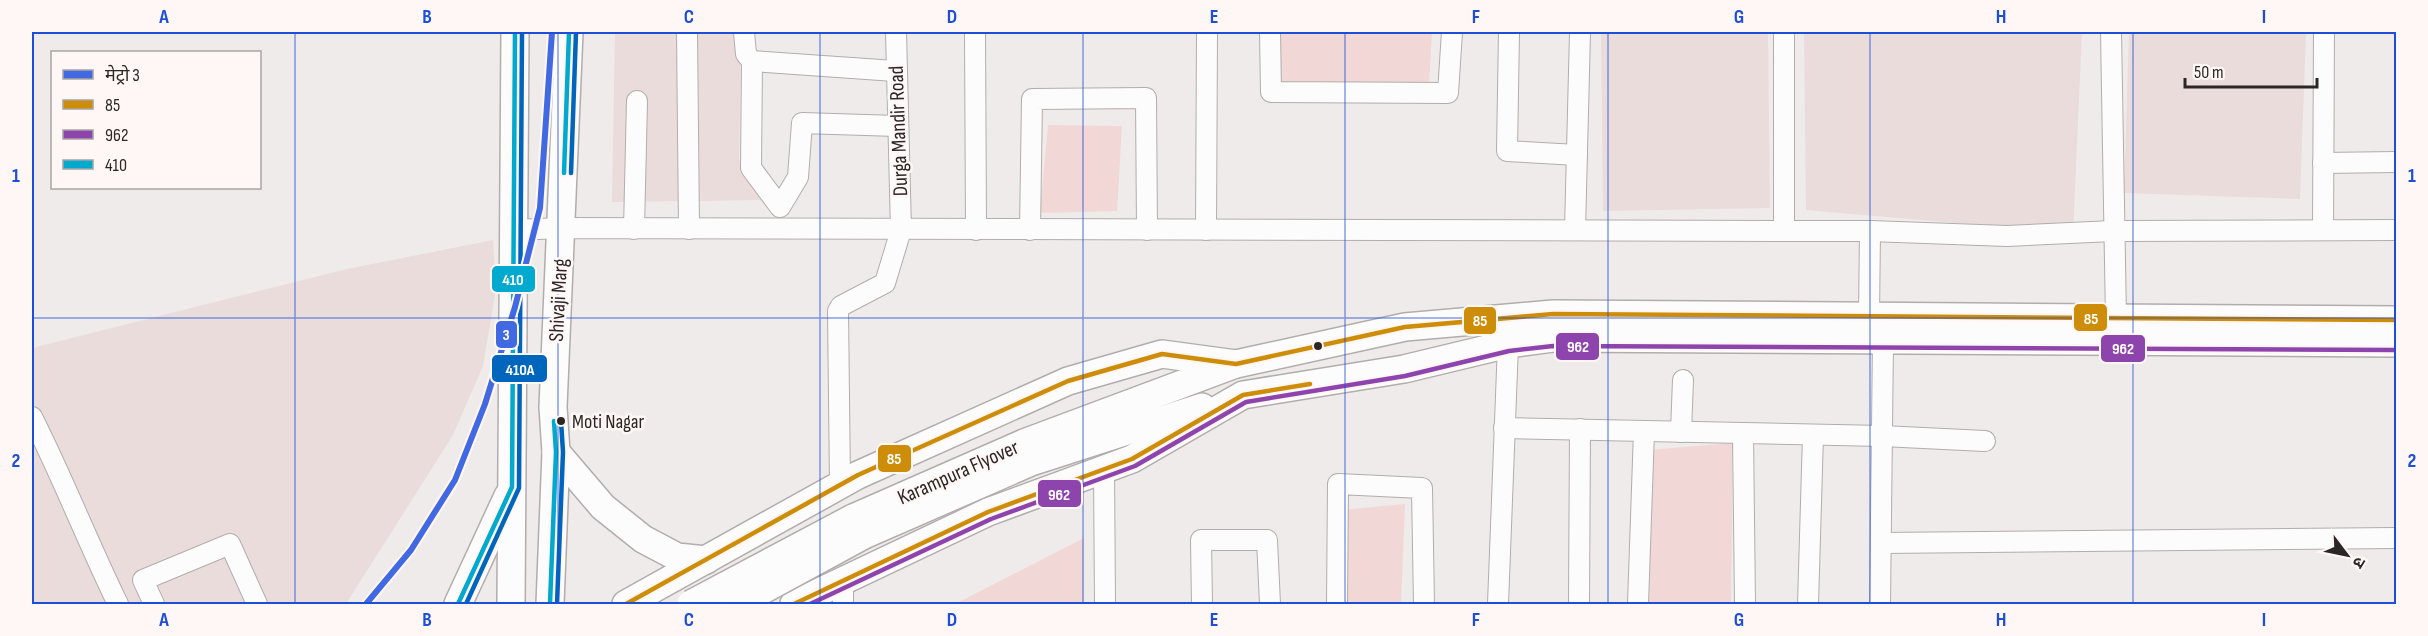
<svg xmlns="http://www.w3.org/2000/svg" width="2428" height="636" font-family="'Sofia Sans Condensed','Noto Sans Devanagari',sans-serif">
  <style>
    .built { fill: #e9dcdb }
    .green { fill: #f1d7d5 }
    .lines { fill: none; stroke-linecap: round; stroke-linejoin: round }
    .minor-casing { stroke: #b2adad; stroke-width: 22 }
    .secondary-casing { stroke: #b2adad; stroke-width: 30 }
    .minor { stroke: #fdfcfc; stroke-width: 20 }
    .secondary { stroke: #fdfcfc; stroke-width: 27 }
    .secondary-bridge-casing { stroke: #b2adad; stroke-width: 30; stroke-linecap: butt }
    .secondary-bridge { stroke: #fdfcfc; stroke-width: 27 }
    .bus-1-casing { stroke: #fff7f6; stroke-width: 9 }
    .bus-2-casing { stroke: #fff7f6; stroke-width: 9 }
    .bus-3-casing { stroke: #fff7f6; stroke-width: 9 }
    .bus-4-casing { stroke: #fff7f6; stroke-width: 9 }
    .bus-1 { stroke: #ce8d08; stroke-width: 4.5 }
    .bus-2 { stroke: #8e44ad; stroke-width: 4.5 }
    .bus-3 { stroke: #00a9ce; stroke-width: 4.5 }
    .bus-4 { stroke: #0065bd; stroke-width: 4.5 }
    .metro-1-casing { stroke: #fff7f6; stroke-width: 10 }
    .metro-1 { stroke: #4169e1; stroke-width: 6 }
    .grid { fill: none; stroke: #1d4ed8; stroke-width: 1.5; stroke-opacity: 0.55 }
    .bus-dot { fill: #2b2726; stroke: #fff7f6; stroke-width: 2 }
    .labels { text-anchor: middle; stroke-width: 5; stroke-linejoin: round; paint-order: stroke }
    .bus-label { font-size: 20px; fill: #2b2726; stroke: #fff7f6; text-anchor: start }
    .street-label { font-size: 21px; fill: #2b2726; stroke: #fff7f6 }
    .line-badge { stroke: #fff7f6; stroke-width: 2 }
    .badge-label { font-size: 16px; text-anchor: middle; font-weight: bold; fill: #fff }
    .neatline { fill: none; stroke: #1d4ed8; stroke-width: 2 }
    .grid-label { font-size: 20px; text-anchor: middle; font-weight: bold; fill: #1d4ed8 }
  </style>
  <rect width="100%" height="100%" fill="#f0ebeb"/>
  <g class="built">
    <polygon points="615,32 741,32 739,160 766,200 612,202"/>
    <polygon points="1601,32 1768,32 1770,208 1603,211"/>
    <polygon points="1804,32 2082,32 2073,233 1806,210"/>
    <polygon points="2129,32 2306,32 2300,199 2124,193"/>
    <polygon points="493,240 496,289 483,366 453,435 346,604 32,604 32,348 347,269"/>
  </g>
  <g class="green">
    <polygon points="1273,32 1432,32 1429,84 1277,89"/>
    <polygon points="1048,125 1122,126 1117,211 1040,213"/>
    <polygon points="1733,443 1731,604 1662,604 1629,602 1636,451"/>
    <polygon points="1405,504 1401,604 1329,604 1330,511"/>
    <polygon points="1084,538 1084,604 955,604"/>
  </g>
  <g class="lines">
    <defs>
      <g id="minor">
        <polyline points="687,32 689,229"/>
        <polyline points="744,32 746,54 752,61 895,71"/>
        <polyline points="975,32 976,230"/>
        <polyline points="1270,32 1271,92 1448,93 1452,32"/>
        <polyline points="1509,32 1507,151 1577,155"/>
        <polyline points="2111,32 2116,319"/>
        <polyline points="752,61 751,168 780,207 798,177 802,123 897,126"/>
        <polyline points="2323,163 2396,162"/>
        <polyline points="634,229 637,101"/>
        <polyline points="515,230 561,228 1784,231 1784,32"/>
        <polyline points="1030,230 1032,99 1146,98 1147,230"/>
        <polyline points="1206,230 1207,32"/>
        <polyline points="1575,230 1580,32"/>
        <polyline points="2323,230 2324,32"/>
        <polyline points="1784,231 1870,231 2007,236 2113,231 2396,230"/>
        <polyline points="1869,317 1870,231"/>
        <path d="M32,417C63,478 88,543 118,604"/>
        <polyline points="1504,428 1882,436 1985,441"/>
        <polyline points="1681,432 1683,380"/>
        <polyline points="1743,433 1745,604"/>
        <polyline points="1104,469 1105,604"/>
        <polyline points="840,484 838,311 841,306 885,283 901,230 896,32"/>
        <polyline points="1881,543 2396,538"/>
        <polyline points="843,580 843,604"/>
        <polyline points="154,604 143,580 230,544 257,604"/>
        <polyline points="1202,604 1201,540 1267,540 1270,604"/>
        <polyline points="1337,604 1338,484 1422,488 1424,604"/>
        <polyline points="1498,604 1508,344"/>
        <polyline points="1579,604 1580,429"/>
        <polyline points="1638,604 1644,431"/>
        <polyline points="1808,604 1813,435"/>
        <polyline points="1880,604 1883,340"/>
      </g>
      <g id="secondary">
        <polyline points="556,452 603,507 643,539 677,557 706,560"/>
        <polyline points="853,518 1024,443 1233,365"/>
        <polyline points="864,535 1031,462 1202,407"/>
        <polyline points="458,604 508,496"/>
        <polyline points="511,604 515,32"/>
        <polyline points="550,604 556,452 553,407 569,32"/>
        <polyline points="626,604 858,475 1068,381 1162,354 1236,364 1405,327 1553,314 2396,320"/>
        <polyline points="794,604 988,512 1132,459 1243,395 1404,369 1508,344 1553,338 2396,343"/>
      </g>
    </defs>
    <use href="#minor" class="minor-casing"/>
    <use href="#secondary" class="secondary-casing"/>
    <use href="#minor" class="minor"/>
    <use href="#secondary" class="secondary"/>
    <defs>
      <g id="secondary-bridge">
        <polyline points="691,604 853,518"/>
        <polyline points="737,604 864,535"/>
      </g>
    </defs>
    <use href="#secondary-bridge" class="secondary-bridge-casing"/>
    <use href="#secondary-bridge" class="secondary-bridge"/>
    <defs>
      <g id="bus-1">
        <polyline points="626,604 858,475 1068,381 1162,354 1236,364 1405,327 1553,314 2396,320"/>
        <polyline points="794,604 988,512 1132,459 1243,395 1310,384"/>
      </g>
      <polyline id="bus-2" points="810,604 991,519 1135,466 1246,402 1405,376 1509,351 1553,346 2396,350"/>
      <g id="bus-3">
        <polyline points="564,173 569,32"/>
        <polyline points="458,604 512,487 515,32"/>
        <polyline points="550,604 556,452 554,421"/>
      </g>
      <g id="bus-4">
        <polyline points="571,173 576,32"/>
        <polyline points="466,604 519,488 522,32"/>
        <polyline points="557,604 563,452 561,421"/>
      </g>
    </defs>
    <use href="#bus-1" class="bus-1-casing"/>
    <use href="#bus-2" class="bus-2-casing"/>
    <use href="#bus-3" class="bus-3-casing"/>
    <use href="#bus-4" class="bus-4-casing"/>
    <use href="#bus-1" class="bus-1"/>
    <use href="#bus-2" class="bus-2"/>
    <use href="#bus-3" class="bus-3"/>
    <use href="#bus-4" class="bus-4"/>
    <defs>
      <polyline id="metro-1" points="366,604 411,550 455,480 485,404 515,307 540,208 552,32"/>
    </defs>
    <use href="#metro-1" class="metro-1-casing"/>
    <use href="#metro-1" class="metro-1"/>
  </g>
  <path class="grid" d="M295,32V604M558,32V604M820,32V604M1083,32V604M1345,32V604M1608,32V604M1870,32V604M2133,32V604M32,318H2396"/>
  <g class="bus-dot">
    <circle cx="1318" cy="346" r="5"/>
    <circle cx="561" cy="421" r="5"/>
  </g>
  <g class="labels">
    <g class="bus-label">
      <text x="572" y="428">Moti Nagar</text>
    </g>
    <g class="street-label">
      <text transform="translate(898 131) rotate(-92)" y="7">Durga Mandir Road</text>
      <text transform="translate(558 300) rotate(-87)" y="7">Shivaji Marg</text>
      <text transform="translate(958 472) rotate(-24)" y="7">Karampura Flyover</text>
    </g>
  </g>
  <g class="line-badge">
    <rect x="491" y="265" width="45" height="28" rx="6" fill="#00a9ce"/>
    <rect x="2073" y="303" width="35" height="29" rx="6" fill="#ce8d08"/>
    <rect x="1463" y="306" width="34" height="29" rx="6" fill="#ce8d08"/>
    <rect x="495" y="320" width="23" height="29" rx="6" fill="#4169e1"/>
    <rect x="1555" y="332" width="45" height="29" rx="6" fill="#8e44ad"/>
    <rect x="2100" y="334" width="46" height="29" rx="6" fill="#8e44ad"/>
    <rect x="491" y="354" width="57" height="29" rx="6" fill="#0065bd"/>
    <rect x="877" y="444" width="35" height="29" rx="6" fill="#ce8d08"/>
    <rect x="1037" y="479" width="45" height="29" rx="6" fill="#8e44ad"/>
  </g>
  <g class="badge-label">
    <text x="513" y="285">410</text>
    <text x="2091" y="324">85</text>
    <text x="1480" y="326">85</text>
    <text x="506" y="340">3</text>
    <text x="1578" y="352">962</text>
    <text x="2123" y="354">962</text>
    <text x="520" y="375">410A</text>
    <text x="894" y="464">85</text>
    <text x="1059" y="500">962</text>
  </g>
  <rect width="2428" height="636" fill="none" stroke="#fff7f6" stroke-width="66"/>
  <rect x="51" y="51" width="210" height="138" fill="#fff7f6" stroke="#aaa4a3" stroke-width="1.5"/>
  <rect x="63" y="70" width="30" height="9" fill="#4169e1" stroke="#aaa4a3" stroke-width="1.5"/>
  <text x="105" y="81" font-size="18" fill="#2b2726">मेट्रो 3</text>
  <rect x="63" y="100" width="30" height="9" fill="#ce8d08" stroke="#aaa4a3" stroke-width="1.5"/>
  <text x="105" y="111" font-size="18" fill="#2b2726">85</text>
  <rect x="63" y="130" width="30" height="9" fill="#8e44ad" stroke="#aaa4a3" stroke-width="1.5"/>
  <text x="105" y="141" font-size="18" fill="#2b2726">962</text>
  <rect x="63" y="160" width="30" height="9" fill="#00a9ce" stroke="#aaa4a3" stroke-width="1.5"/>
  <text x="105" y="171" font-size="18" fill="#2b2726">410</text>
  <g transform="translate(2347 555) rotate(122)" stroke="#fff7f6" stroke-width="4.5" paint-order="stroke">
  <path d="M0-4.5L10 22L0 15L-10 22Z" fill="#2b2726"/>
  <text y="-9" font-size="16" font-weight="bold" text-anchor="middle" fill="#2b2726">उ</text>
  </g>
  <path d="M2185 78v9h132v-9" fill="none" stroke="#2b2726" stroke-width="3"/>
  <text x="2194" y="78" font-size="18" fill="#2b2726" stroke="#fff7f6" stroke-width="4.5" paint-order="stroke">50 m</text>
  <rect x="33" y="33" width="2362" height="570" class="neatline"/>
  <g class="grid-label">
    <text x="164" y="23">A</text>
    <text x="427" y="23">B</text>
    <text x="689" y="23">C</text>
    <text x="952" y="23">D</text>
    <text x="1214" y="23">E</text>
    <text x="1476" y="23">F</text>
    <text x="1739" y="23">G</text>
    <text x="2001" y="23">H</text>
    <text x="2264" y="23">I</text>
    <text x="16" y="182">1</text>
    <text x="2412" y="182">1</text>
    <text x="16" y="467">2</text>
    <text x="2412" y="467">2</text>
    <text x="164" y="626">A</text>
    <text x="427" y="626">B</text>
    <text x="689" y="626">C</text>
    <text x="952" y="626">D</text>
    <text x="1214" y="626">E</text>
    <text x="1476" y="626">F</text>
    <text x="1739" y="626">G</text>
    <text x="2001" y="626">H</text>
    <text x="2264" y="626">I</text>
  </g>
</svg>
